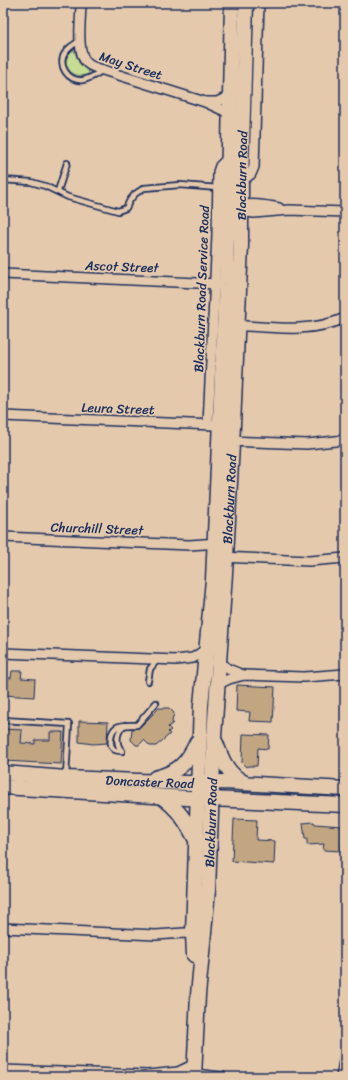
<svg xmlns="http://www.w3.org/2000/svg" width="348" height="1080" font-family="Sriracha,sans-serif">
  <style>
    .built { fill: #d6bb9f }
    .green { fill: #c5dc92; stroke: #708678 }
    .building { fill: #c2a681; stroke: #1b2f5e }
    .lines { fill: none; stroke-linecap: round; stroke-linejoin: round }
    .service-casing { stroke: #1b2f5e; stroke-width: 8 }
    .minor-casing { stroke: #1b2f5e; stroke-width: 12 }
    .primary-casing { stroke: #1b2f5e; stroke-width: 17 }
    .service { stroke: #e5c9ad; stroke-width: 4.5 }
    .minor { stroke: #e5c9ad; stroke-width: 9 }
    .primary { stroke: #e5c9ad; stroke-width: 14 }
    .labels { text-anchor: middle; stroke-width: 3.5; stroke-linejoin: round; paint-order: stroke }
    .street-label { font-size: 13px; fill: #1b2f5e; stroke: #e5c9ad }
  </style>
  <rect width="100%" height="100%" fill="#e5c9ad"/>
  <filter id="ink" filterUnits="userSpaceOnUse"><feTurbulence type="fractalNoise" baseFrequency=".025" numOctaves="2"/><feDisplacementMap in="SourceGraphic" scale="8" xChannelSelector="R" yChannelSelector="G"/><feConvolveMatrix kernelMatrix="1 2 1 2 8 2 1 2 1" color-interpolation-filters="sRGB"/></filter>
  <g filter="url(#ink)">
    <polygon class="built" points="3,723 63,727 61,764 3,761"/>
    <path class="green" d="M74,50L79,63L89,72L88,74C69,82 58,57 74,50Z"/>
    <g class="building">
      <polygon points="12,671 22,671 21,678 35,679 34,697 3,695 3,677 11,678"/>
      <polygon points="237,685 275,687 273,722 249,721 250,712 236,711"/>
      <polygon points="159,708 169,708 174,713 172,721 173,723 168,727 171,730 168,732 170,734 156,746 150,746 144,740 139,745 136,745 131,740 132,729 139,728"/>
      <polygon points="79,721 108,722 107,743 93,744 79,742"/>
      <polygon points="3,729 22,730 21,743 35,744 35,740 50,740 50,732 63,732 61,764 3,761"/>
      <polygon points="243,734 269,735 268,749 258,748 257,766 248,766 246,767 242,763"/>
      <polygon points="234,819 257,820 256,840 275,841 274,864 232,861"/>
      <polygon points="314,822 315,824 342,826 341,851 323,850 324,844 307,845 307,839 305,839 303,823"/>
    </g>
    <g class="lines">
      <defs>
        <g id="service">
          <path d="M80,41C74,44 69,47 65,53C57,65 68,82 83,80C90,79 97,74 103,70"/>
          <polyline points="3,180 31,182 45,186 68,197 118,211 126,208 130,200 135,194 144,188 180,185 218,188"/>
          <polyline points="58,191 67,163"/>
          <polyline points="148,681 150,669 157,660"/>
          <polyline points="3,720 69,724 66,776"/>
          <path d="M122,751C120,751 117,751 115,750C108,746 110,731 117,727C122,724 131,725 137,725L156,703"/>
          <path d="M122,751C115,744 116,731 125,725"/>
        </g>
        <g id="minor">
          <path d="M81,3C81,18 76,51 86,62C90,67 97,68 103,70L205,102L229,113"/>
          <polyline points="206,102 217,102 230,96"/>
          <polyline points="241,182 251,174 254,167 259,3"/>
          <path d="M237,206C252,203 264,205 279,208"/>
          <polyline points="237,211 254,213 289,210 345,212"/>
          <polyline points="3,274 219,284"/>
          <path d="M232,325C270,327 309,334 345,318"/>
          <polyline points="3,416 213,425"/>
          <polyline points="208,424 217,235 218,172 220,166 228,158"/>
          <polyline points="227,441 307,444 345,440"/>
          <polyline points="3,537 189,545 219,543"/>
          <polyline points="221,557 309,561 345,558"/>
          <polyline points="3,653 176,660 193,658 205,650"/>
          <polyline points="219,661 228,669 243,675"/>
          <polyline points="217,685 229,679 244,675 304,677 345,674"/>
          <polyline points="3,928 156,935 184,933 197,934"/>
          <polyline points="3,1070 148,1075 178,1072 195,1064"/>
          <polyline points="194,1074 222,1077"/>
          <polyline points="341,1077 345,1056"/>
        </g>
        <g id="primary">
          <path d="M216,743C222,760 228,775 245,783"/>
          <path id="s1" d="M3,773L66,778L187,783L224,782L345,789"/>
          <path d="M155,778C178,772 187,764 197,742"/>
          <polyline points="3,787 187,798 345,805"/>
          <path d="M162,797C179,810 186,821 196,840"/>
          <polyline points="194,955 193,933 201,705 213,580 226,284 232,3"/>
          <path id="s2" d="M194,1077L198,995L208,890L214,737L226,558L233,425L241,245V182L246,3"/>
        </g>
      </defs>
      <use href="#service" class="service-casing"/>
      <use href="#minor" class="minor-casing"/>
      <use href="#primary" class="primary-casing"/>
      <use href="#service" class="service"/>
      <use href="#minor" class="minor"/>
      <use href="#primary" class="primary"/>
    </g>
  </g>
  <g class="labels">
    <g class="street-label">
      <text transform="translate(131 65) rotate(18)" y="5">May Street</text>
      <text dy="5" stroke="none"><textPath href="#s2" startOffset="903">Blackburn Road</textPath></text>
      <text transform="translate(122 266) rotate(2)" y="5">Ascot Street</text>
      <text transform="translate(201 289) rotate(-88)" y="5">Blackburn Road Service Road</text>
      <text transform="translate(118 408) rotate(2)" y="5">Leura Street</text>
      <text dy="5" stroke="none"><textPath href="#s2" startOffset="579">Blackburn Road</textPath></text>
      <text transform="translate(97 528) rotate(2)" y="5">Churchill Street</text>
      <text dy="5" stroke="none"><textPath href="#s1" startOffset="147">Doncaster Road</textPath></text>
      <text dy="5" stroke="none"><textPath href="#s2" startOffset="255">Blackburn Road</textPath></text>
    </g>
  </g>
  <rect width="348" height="1080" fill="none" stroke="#e5c9ad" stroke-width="16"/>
  <rect x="8" y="8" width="332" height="1064" fill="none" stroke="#1b2f5e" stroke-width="1.5" filter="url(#ink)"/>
</svg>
